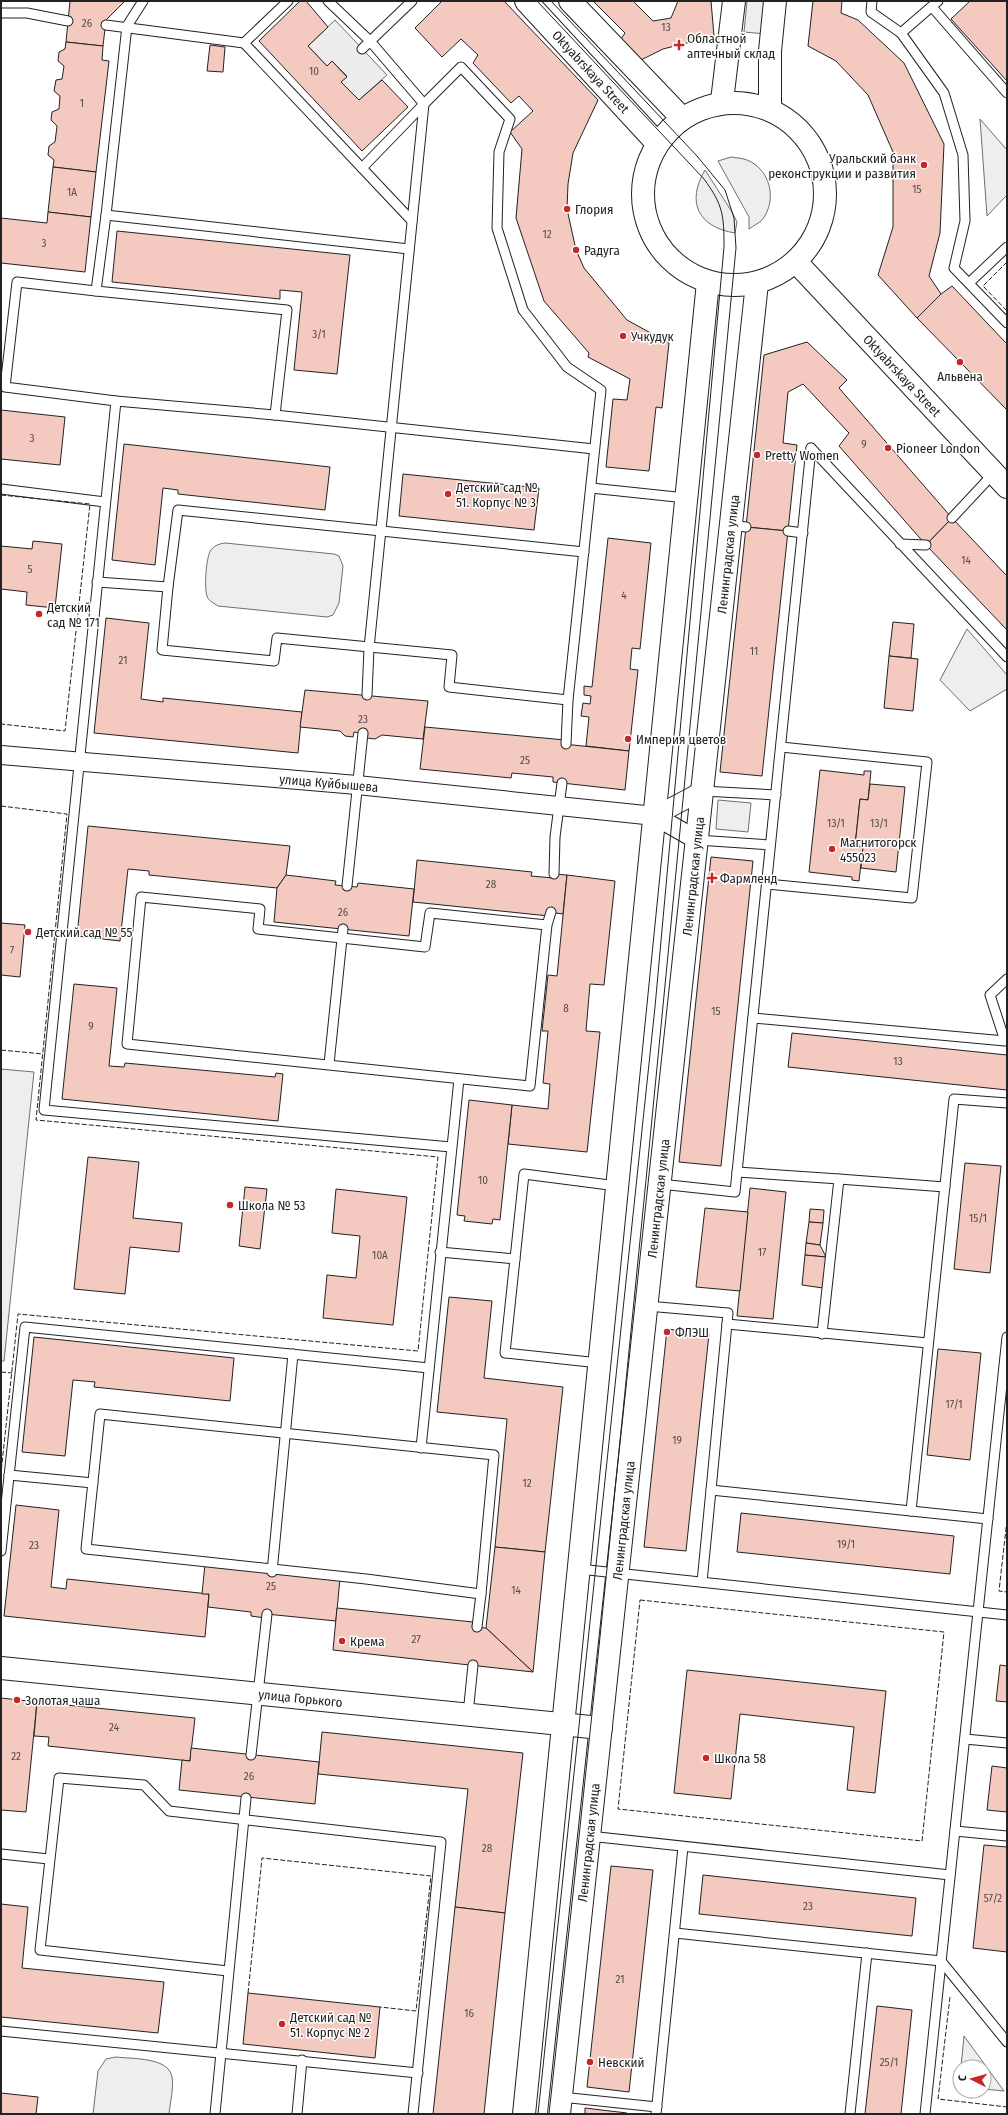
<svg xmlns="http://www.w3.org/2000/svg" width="1008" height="2115" font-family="'Fira Sans Condensed',sans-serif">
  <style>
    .green { fill: #eee; stroke: #6f6f6f }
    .parking { fill: #ededed; stroke: #6f6f6f }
    .building { fill: #f3c9c0; stroke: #222 }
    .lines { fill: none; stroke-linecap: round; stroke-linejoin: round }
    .service-casing { stroke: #222; stroke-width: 11 }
    .minor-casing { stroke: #222; stroke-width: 20 }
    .tertiary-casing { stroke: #222; stroke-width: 24 }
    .secondary-casing { stroke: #222; stroke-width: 24 }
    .service { stroke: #fff; stroke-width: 9 }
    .minor { stroke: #fff; stroke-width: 18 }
    .tertiary { stroke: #fff; stroke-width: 22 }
    .secondary { stroke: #fff; stroke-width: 22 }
    .tram { stroke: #222; stroke-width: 1 }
    .fence { stroke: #222; stroke-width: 1; stroke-dasharray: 5 2; stroke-linecap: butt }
    .poi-dot { fill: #c62828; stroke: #fff; stroke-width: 1.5 }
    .labels { text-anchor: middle; stroke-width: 3; stroke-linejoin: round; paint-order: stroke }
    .number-label { font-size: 11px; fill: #564c4a }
    .poi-label { font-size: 13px; fill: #222; stroke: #fff; text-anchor: start }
    .street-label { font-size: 13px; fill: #222; stroke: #fff }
  </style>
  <rect width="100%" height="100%" fill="#fff"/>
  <g class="green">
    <polygon points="747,1 770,1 766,34 744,32"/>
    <polygon points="980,119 1007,150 1007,195 987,216"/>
    <path d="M731,157C736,158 742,158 747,160C770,169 778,200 762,220C759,223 753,226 749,229V217L718,161Z"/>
    <path d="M705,170L732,212L737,222L735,233C698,227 686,202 705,170Z"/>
    <path d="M225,543L334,554L339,556L343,566L339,603L333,615L327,617L218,606C214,603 208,601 207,596C204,588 206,556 211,550C215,545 219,544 225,543Z"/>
    <polygon points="967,629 1007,675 1007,689 970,711 940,680"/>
    <polygon points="718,800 751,803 748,832 716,829"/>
    <polygon points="1,1069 34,1072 4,1361 1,1361"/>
    <polygon points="964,2036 1004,2091 984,2089 984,2067 961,2067"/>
    <path d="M116,2057C132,2059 169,2057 172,2077C174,2088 170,2103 169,2114H93L98,2071L106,2059Z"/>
  </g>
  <polygon class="parking" points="335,20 387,75 359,100 341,82 347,76 332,61 327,66 308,46"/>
  <g class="building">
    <polygon points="70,1 125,1 106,20 103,46 66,42"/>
    <polygon points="300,1 306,1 328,27 308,46 327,66 332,61 347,77 341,82 359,100 382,80 408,107 362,151 259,41"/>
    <polygon points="442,1 504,1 598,100 573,153 568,184 567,209 576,250 584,268 627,320 669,343 662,408 656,407 649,471 606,467 613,399 627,400 630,379 588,357 589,353 544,301 516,218 522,149 510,132 533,111 519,96 511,103 473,63 478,55 461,39 442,57 415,28"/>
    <polygon points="593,1 633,1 653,21 671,18 678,1 711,1 714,36 663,49 641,60 621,39 625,33"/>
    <polygon points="813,1 842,1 841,13 858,20 904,63 944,144 940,233 929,276 941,294 917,318 878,275 893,227 893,152 868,95 836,61 808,46"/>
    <polygon points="970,1 1007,1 1007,81 951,19"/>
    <polygon points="66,42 103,46 102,60 109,61 96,172 53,167 54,160 48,155 49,146 55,142 57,126 51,120 52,112 59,109 60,96 54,91 56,80 62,79 64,66 58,61 59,52 65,49"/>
    <polygon points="210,45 225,47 223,72 207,71"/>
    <polygon points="53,167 96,172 91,217 48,212"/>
    <polygon points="48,212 91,217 85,272 1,263 1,218 47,223"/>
    <polygon points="117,231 350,255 337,374 294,370 302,292 280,290 280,299 112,282"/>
    <polygon points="952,286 1007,344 1007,410 917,318 941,294"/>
    <polygon points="807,342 847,380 839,388 952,518 926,545 839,446 849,433 803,384 788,392 783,443 797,445 788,531 746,527 764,355"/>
    <polygon points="1,410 65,417 60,465 1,459"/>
    <polygon points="124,444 330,467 325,510 178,494 178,490 163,488 155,565 112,560"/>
    <polygon points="403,474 539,488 534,530 399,516"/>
    <polygon points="952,518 1007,576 1007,630 926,545"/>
    <polygon points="746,527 788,531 762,776 720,772"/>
    <polygon points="608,538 651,543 640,649 632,648 630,669 638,670 629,751 586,746 589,717 581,716 583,703 590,704 591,696 584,695 584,686 592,687"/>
    <polygon points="33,541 62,544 55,608 26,605 27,592 1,589 1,546 32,549"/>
    <polygon points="106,618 149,623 141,699 163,702 163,698 302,712 298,753 94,733"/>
    <polygon points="893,622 914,624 911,658 889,656"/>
    <polygon points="889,656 918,659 913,711 884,708"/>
    <polygon points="305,690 428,701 423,739 382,735 375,739 367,738 368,734 354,732 353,737 345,736 340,731 300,727"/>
    <polygon points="425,727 565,740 564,744 629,751 625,790 553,782 553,777 512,773 511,778 420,769"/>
    <polygon points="820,770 864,775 864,771 871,771 868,800 860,799 855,846 863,847 859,881 852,880 852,877 809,872"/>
    <polygon points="870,784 905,787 896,872 861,868 863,847 855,846 860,799 868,800"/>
    <polygon points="88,826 290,846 286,875 277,888 149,875 149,871 128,869 120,941 77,936"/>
    <polygon points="711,857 753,861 721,1166 679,1162"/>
    <polygon points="417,860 532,872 531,876 553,878 553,874 567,875 563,914 549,912 549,916 413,902"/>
    <polygon points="286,875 336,881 335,885 357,887 358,883 414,889 409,936 274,922 277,888"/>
    <polygon points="567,875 615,881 604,985 590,984 586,1031 600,1032 587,1152 508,1144 512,1105 548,1109 550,1084 543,1083 548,1031 542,1031 548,975 557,976"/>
    <polygon points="1,923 25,925 20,977 1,975"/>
    <polygon points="74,984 117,988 109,1066 124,1067 125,1063 275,1077 276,1073 283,1074 278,1121 62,1099"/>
    <polygon points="792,1033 1007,1055 1007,1090 788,1067"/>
    <polygon points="469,1100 512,1105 500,1220 493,1219 492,1224 464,1221 465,1216 457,1215"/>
    <polygon points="88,1157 139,1162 133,1218 182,1223 179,1252 130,1247 125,1294 74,1289"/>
    <polygon points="965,1163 1001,1166 990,1273 954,1269"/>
    <polygon points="245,1187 267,1189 260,1249 239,1246"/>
    <polygon points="750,1188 786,1192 773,1319 737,1316"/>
    <polygon points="336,1189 407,1197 393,1325 323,1318 327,1275 356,1278 360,1236 332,1233"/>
    <polygon points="705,1208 748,1212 740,1291 696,1287"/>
    <polygon points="810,1209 824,1210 823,1223 809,1222"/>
    <polygon points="809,1222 823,1223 820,1245 806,1243"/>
    <polygon points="806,1243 820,1245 826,1257 805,1255"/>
    <polygon points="805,1255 826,1257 823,1288 802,1285"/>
    <polygon points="449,1297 492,1301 484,1378 563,1387 545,1552 495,1547 507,1419 437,1412"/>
    <polygon points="667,1329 709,1334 686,1551 644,1547"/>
    <polygon points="34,1337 234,1358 230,1401 94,1387 95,1382 73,1380 65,1456 22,1452"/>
    <polygon points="938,1349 981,1353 970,1460 927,1455"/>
    <polygon points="16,1505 59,1510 51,1587 66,1589 67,1579 209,1594 205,1637 4,1616"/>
    <polygon points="741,1513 954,1536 950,1574 737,1552"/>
    <polygon points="495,1547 545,1552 533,1672 486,1628"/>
    <polygon points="205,1564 340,1578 336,1621 266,1614 265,1618 251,1616 251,1612 208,1607 209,1594 202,1594"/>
    <polygon points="337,1608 473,1622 472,1627 486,1628 533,1672 333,1650"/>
    <polygon points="1000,1665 1007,1666 1007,1702 996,1701"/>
    <polygon points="687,1670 886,1691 875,1793 847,1790 854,1727 740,1714 731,1799 674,1793"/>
    <polygon points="1,1698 37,1702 26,1812 1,1810"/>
    <polygon points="37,1702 195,1718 190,1761 48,1746 49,1737 34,1736"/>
    <polygon points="322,1732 523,1753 505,1913 455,1907 468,1789 318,1774"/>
    <polygon points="191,1748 319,1762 315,1804 179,1790 182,1760 190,1761"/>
    <polygon points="992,1766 1007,1768 1007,1812 987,1810"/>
    <polygon points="984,1845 1007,1847 1007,1952 973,1948"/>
    <polygon points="611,1866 653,1870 629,2092 587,2087"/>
    <polygon points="703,1875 916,1898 912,1936 699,1914"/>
    <polygon points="1,1904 28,1907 22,1968 164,1982 158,2033 1,2017"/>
    <polygon points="455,1907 505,1913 484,2114 433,2114"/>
    <polygon points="248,1993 380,2007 375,2058 243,2044"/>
    <polygon points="877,2006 912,2010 901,2114 865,2114"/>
    <polygon points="1,2093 38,2097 36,2114 1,2114"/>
    <polygon points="585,2108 627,2113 627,2114 585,2114"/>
  </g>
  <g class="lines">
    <defs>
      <g id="service">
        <polyline points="143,1 127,26 106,215 96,291 287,310 275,415"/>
        <polyline points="288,1 244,43 362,168 424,104 370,41 328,1"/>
        <polyline points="872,1 871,12 901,33 938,1"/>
        <polyline points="932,7 1007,93"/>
        <polyline points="1,13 27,13 68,21"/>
        <polyline points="106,25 244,43"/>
        <polyline points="901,33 944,93 963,155 965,221 954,268 1007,323"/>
        <polyline points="362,49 412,1"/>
        <polyline points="362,168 412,221"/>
        <polyline points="106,215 409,249"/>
        <polyline points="969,283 1007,247"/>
        <polyline points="96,291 17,282 5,387 116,401 275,415 594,449"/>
        <polyline points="116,401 44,1110 451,1147"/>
        <polyline points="811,448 1007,657"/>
        <polyline points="591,488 686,498"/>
        <polyline points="1,489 105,502"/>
        <polyline points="952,518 994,473"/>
        <polyline points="731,525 746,527"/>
        <polyline points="788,531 803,533"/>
        <polyline points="900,544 926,545"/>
        <polyline points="97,582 168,587"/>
        <polyline points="367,695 369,648 424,104 461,67 510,119 499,152 497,228 523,310 567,367 601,390 568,700 566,744"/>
        <polyline points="568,700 449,687 452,655 277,638 274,661 162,650 168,587 178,510 584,552"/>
        <polyline points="702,791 776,795"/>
        <polyline points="697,840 770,845"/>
        <polyline points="554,874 555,837 562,783"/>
        <polyline points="767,884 912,898 927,762 781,747"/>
        <polyline points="347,886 363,733"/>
        <polyline points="547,925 430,913 425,947 258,929 260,909 141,897 127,1044 530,1086 547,925 551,912"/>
        <polyline points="753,1018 1005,1041 990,995 1007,979"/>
        <polyline points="329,1064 343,929"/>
        <polyline points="737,1172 839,1179 822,1334"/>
        <polyline points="839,1179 945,1187"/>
        <polyline points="660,1184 735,1192 811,448"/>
        <polyline points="440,1252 515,1259"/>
        <polyline points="647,1306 728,1313 711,1490 911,1511 954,1099 1007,1103"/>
        <polyline points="727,1324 928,1343"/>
        <polyline points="599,1363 505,1353 524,1174 617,1186"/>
        <polygon points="100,1414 494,1455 481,1594 366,1579 86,1549"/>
        <polyline points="421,1448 459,1079"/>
        <polyline points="9,1475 93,1483"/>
        <polyline points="911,1511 988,1519"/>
        <polyline points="1,1551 25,1327 429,1368"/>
        <polyline points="579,1569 1007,1615"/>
        <polyline points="272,1572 293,1354"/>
        <polyline points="702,1582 711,1490"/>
        <polyline points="477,1627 481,1594"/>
        <polyline points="468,1714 473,1665"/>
        <polyline points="965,1739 1007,1743"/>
        <polyline points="251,1755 267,1614"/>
        <polyline points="955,1831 1007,1836"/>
        <polyline points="589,1836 950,1875"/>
        <polyline points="1,1854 49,1859"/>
        <polyline points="675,1933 941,1961 1007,2042"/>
        <polyline points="228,1971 40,1950 59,1778 144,1785 169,1811 441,1842 413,2114"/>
        <polyline points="1,2031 418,2073"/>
        <polyline points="561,2097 657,2107"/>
        <polyline points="215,2114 246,1798"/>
        <polyline points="297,2114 302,2060"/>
        <polyline points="656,2114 683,1847"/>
        <polyline points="850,2114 867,1953"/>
        <polyline points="925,2114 1007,1337"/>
      </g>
      <g id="minor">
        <path id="s1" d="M1,755L357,785L655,816L697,840"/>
        <polyline points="655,816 702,791"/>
      </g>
      <g id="tertiary">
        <polyline points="722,101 734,1"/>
        <polyline points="770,110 770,51 775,1"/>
        <path id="s2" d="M1,1668L601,1728"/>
      </g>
      <g id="secondary">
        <path id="s3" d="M526,1L656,142"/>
        <polyline points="570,1 681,117"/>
        <circle cx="734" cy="194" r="91"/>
        <path id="s4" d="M797,263L1007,487"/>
        <polyline points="524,2114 708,282"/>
        <path id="s5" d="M559,2114L757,283"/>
      </g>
    </defs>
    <use href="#service" class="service-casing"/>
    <use href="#minor" class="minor-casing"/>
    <use href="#tertiary" class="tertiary-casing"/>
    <use href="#secondary" class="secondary-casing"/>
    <use href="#service" class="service"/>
    <use href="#minor" class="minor"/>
    <use href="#tertiary" class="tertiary"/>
    <use href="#secondary" class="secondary"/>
    <g class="tram">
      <path d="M537,1L704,179C723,205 724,215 724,247L655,1007L538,2114"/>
      <path d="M549,2114C618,1493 676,870 736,248L734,218L725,190L697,156L551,1"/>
    </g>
    <g class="fence">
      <polyline points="1007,262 983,286 1007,311"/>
      <polyline points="1,495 90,504 65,731 1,724"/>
      <polyline points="1,806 67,814 36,1120 438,1157 418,1351 18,1314 1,1473"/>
      <polyline points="1,1050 43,1054"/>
      <polyline points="1,1372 12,1373"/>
      <polyline points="1007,1520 999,1591 1007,1592"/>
      <polygon points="640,1600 944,1632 922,1841 618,1809"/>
      <polyline points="248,1993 262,1858 431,1876 416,2011 380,2007"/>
      <polyline points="950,1997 938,2099 1007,2107"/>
    </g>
  </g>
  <g class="poi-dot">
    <path d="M677 39h4v4h4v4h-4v4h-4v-4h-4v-4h4z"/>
    <circle cx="924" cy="165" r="4"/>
    <circle cx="567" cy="209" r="4"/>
    <circle cx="576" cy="250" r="4"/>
    <circle cx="623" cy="336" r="4"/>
    <circle cx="960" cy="362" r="4"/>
    <circle cx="888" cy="448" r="4"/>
    <circle cx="757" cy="455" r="4"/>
    <circle cx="448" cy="494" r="4"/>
    <circle cx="39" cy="614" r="4"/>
    <circle cx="628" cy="739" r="4"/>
    <circle cx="832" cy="849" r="4"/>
    <path d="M710 872h4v4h4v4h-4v4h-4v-4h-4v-4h4z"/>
    <circle cx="28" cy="932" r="4"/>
    <circle cx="230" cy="1205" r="4"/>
    <circle cx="667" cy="1332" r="4"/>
    <circle cx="342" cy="1641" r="4"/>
    <circle cx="17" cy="1700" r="4"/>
    <circle cx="706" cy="1758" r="4"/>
    <circle cx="282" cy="2024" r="4"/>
    <circle cx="590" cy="2062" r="4"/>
  </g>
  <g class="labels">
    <g class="number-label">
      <text x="87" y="27">26</text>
      <text x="666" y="31">13</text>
      <text x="314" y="75">10</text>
      <text x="82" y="107">1</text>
      <text x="917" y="193">15</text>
      <text x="72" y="196">1А</text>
      <text x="547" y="238">12</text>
      <text x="44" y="247">3</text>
      <text x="319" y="338">3/1</text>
      <text x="32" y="442">3</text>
      <text x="864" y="448">9</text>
      <text x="966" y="564">14</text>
      <text x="30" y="573">5</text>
      <text x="624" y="599">4</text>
      <text x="754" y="655">11</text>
      <text x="123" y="664">21</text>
      <text x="363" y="723">23</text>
      <text x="525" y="764">25</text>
      <text x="836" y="827">13/1</text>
      <text x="879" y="827">13/1</text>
      <text x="491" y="888">28</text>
      <text x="343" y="916">26</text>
      <text x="12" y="954">7</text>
      <text x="566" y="1012">8</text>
      <text x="716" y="1015">15</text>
      <text x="91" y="1030">9</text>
      <text x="898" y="1065">13</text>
      <text x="483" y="1184">10</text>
      <text x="978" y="1222">15/1</text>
      <text x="762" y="1256">17</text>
      <text x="380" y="1259">10А</text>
      <text x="954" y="1408">17/1</text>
      <text x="677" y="1444">19</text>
      <text x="527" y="1487">12</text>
      <text x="846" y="1548">19/1</text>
      <text x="34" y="1549">23</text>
      <text x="271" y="1590">25</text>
      <text x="516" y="1594">14</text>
      <text x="416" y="1643">27</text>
      <text x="114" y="1731">24</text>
      <text x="16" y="1760">22</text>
      <text x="249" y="1780">26</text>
      <text x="487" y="1852">28</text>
      <text x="993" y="1902">57/2</text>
      <text x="808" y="1910">23</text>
      <text x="620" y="1983">21</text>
      <text x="469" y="2017">16</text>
      <text x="889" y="2066">25/1</text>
    </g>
    <g class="poi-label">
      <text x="687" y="43">Областной<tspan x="687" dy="15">аптечный склад</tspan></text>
      <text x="916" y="163" text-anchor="end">Уральский банк<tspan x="916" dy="15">реконструкции и развития</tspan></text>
      <text x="575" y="214">Глория</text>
      <text x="584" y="255">Радуга</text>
      <text x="631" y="341">Учкудук</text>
      <text x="960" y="381" text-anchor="middle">Альвена</text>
      <text x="896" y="453">Pioneer London</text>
      <text x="765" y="460">Pretty Women</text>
      <text x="456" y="492">Детский сад №<tspan x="456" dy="15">51. Корпус № 3</tspan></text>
      <text x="47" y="612">Детский<tspan x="47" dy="15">сад № 171</tspan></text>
      <text x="636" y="744">Империя цветов</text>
      <text x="840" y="847">Магнитогорск<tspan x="840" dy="15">455023</tspan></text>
      <text x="720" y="883">Фармленд</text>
      <text x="36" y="937">Детский сад № 55</text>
      <text x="238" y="1210">Школа № 53</text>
      <text x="675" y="1337">ФЛЭШ</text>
      <text x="350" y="1646">Крема</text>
      <text x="25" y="1705">Золотая чаша</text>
      <text x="714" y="1763">Школа 58</text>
      <text x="290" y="2022">Детский сад №<tspan x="290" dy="15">51. Корпус № 2</tspan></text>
      <text x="598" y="2067">Невский</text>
    </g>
    <g class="street-label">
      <text dy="5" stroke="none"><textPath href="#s3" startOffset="96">Oktyabrskaya Street</textPath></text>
      <text dy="5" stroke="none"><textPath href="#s4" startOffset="154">Oktyabrskaya Street</textPath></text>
      <text dy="5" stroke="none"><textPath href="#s5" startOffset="1569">Ленинградская улица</textPath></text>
      <text dy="5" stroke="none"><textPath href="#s1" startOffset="329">улица Куйбышева</textPath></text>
      <text dy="5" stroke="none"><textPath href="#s5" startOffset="1245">Ленинградская улица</textPath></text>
      <text dy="5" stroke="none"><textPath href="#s5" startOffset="921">Ленинградская улица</textPath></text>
      <text dy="5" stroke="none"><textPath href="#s5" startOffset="597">Ленинградская улица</textPath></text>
      <text dy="5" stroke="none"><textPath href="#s2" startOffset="301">улица Горького</textPath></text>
      <text dy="5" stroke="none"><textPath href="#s5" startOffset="273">Ленинградская улица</textPath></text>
    </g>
  </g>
  <rect width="1008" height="2115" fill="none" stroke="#222222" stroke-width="4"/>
  <g transform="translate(972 2079) rotate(276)"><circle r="19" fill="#ffffff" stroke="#a7a7a7"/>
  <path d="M0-3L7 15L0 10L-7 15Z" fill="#c62828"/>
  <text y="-6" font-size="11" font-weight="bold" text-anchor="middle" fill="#222222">С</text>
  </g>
</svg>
